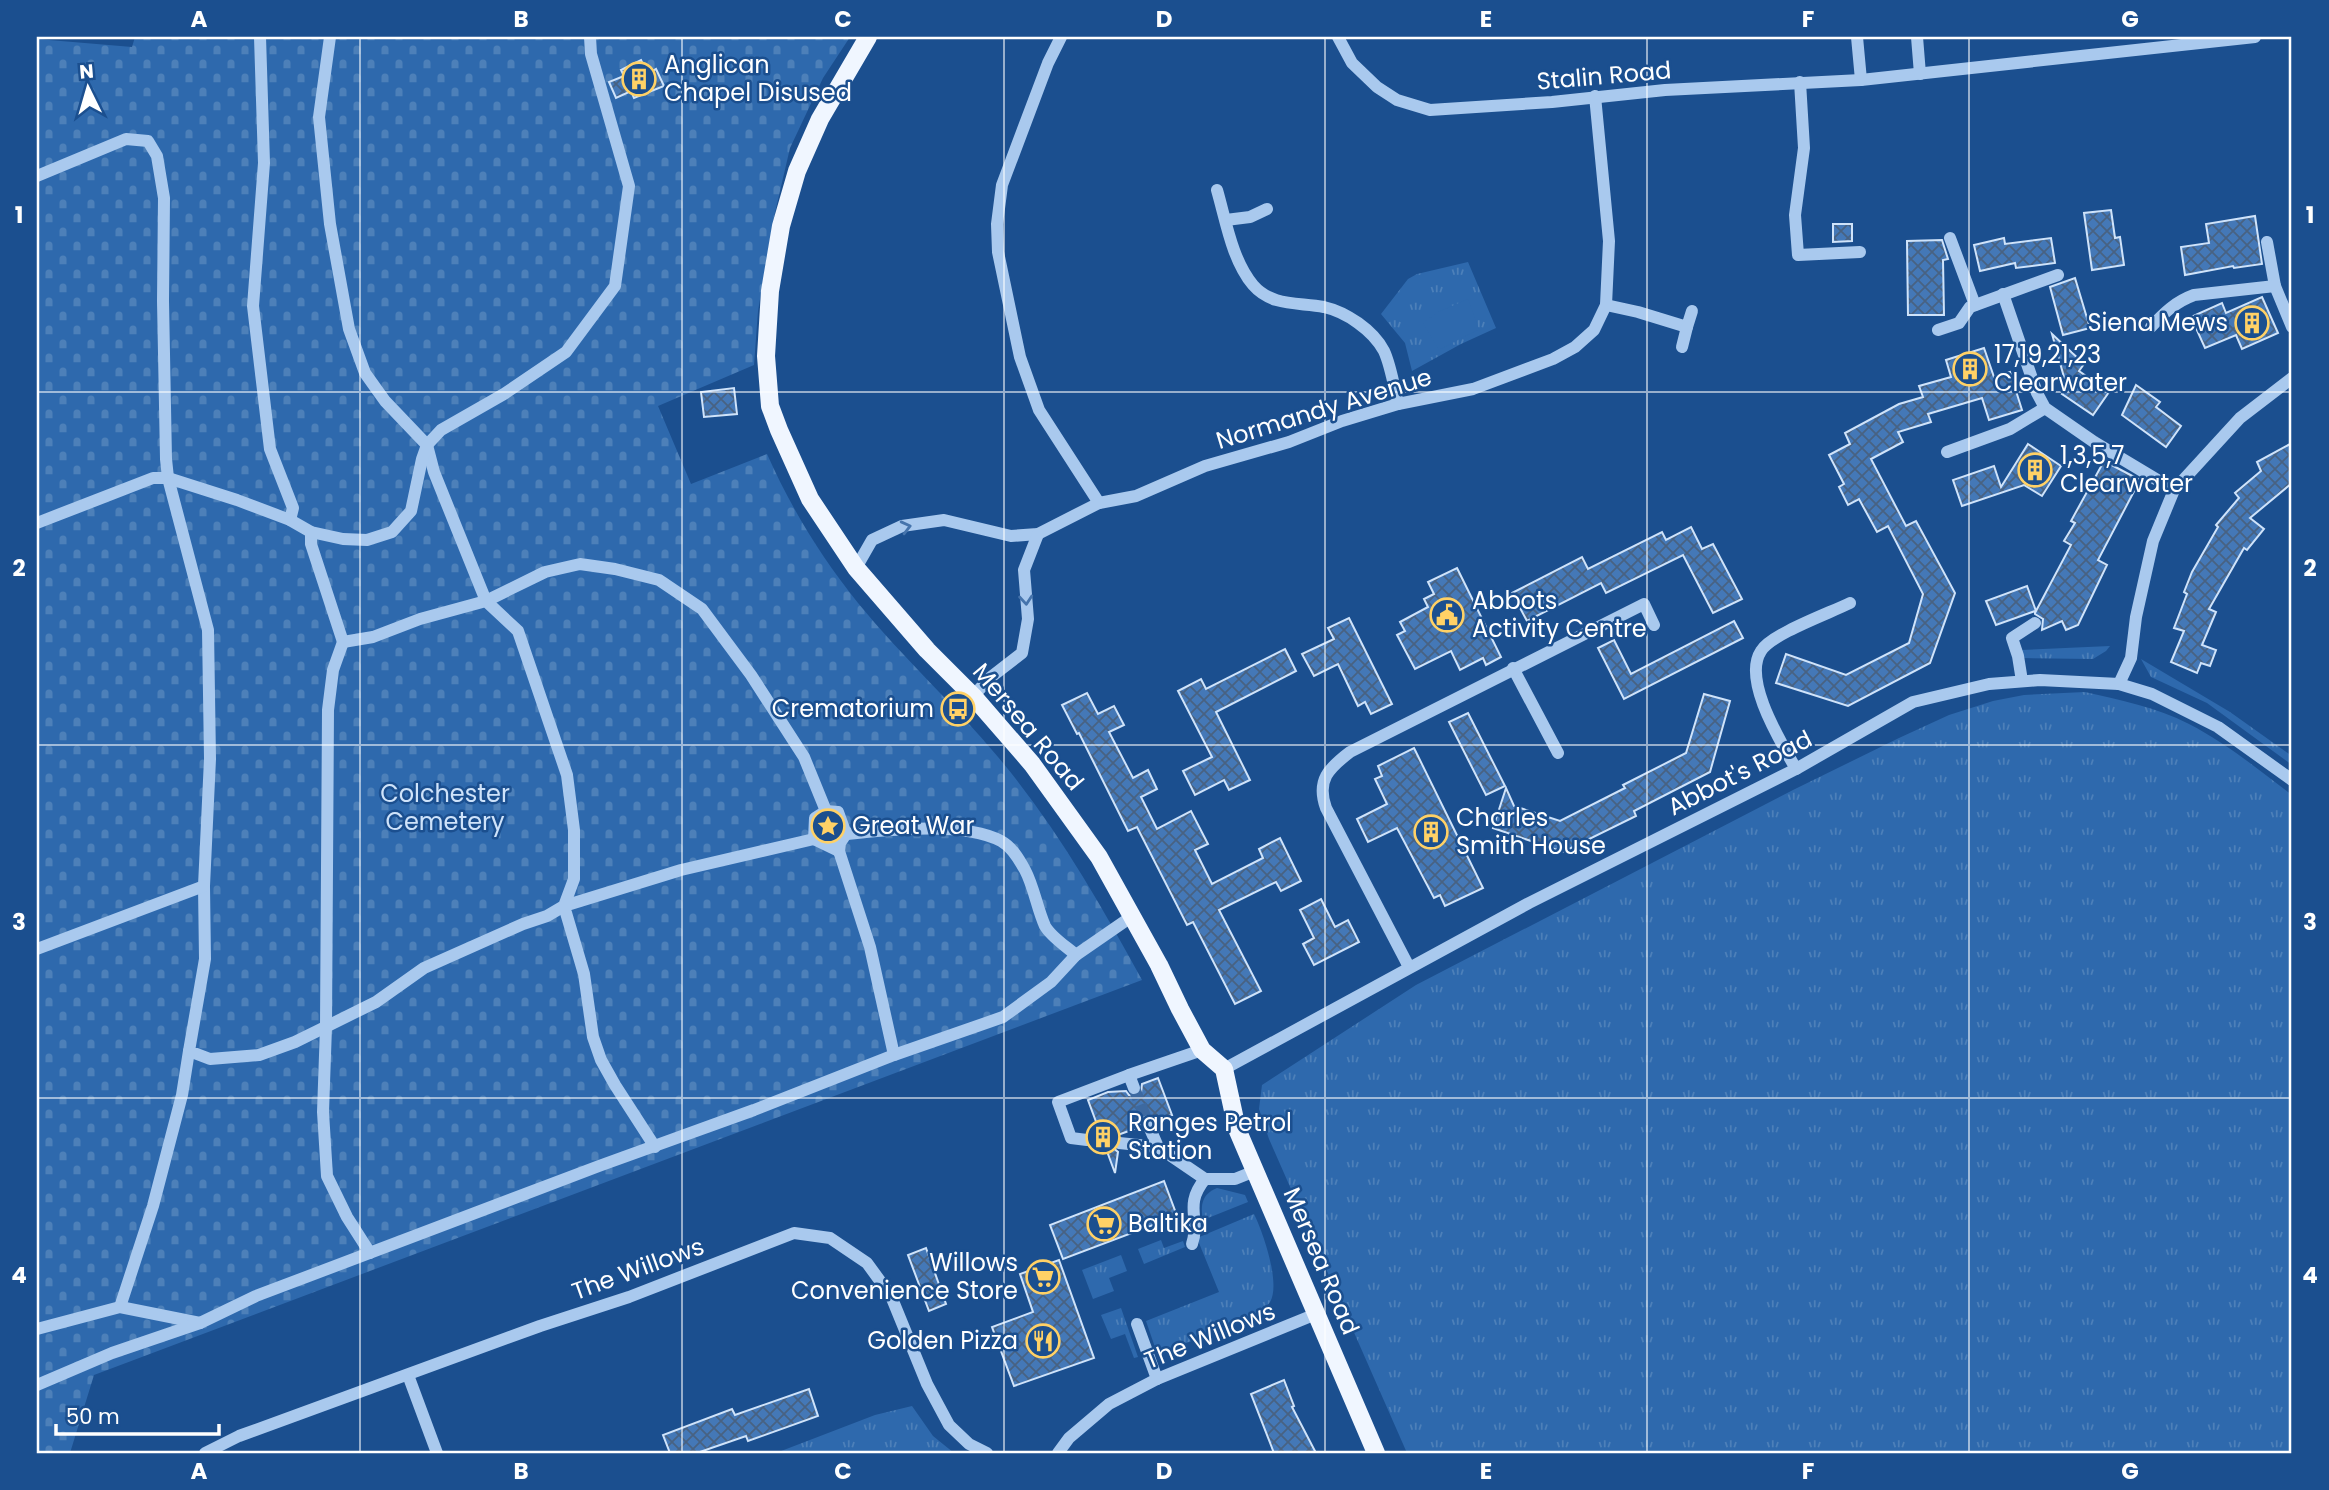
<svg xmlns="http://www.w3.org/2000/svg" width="2329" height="1490" font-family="Poppins,sans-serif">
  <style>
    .grass { fill: url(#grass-tufts) }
    .cemetery { fill: url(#cemetery-stones) }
    .park { fill: #2e69ad }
    .building { fill: url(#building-cross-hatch); stroke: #cfe3fa; stroke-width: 2 }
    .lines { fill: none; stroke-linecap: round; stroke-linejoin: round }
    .minor-tunnel { stroke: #3d69a0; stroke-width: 12; stroke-dasharray: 12 6; stroke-linecap: butt }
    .minor { stroke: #a9c9ee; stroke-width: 12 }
    .major { stroke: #f0f6ff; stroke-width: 18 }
    .oneway { stroke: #4674ac }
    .grid { fill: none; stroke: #fff; stroke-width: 2; stroke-opacity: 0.55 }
    .labels { text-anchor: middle; stroke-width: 5; stroke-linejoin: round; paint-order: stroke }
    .poi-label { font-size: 24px; fill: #fff; stroke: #1b4f8f; text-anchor: start }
    .street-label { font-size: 24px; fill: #fff; stroke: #1b4f8f }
    .park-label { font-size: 24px; fill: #cfe3fa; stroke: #1b4f8f }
    .neatline { fill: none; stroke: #fff; stroke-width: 2.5 }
    .grid-label { font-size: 23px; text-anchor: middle; font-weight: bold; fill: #fff }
  </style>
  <defs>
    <pattern id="grass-tufts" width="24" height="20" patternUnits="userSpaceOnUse" patternTransform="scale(1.75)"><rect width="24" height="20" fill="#2e69ad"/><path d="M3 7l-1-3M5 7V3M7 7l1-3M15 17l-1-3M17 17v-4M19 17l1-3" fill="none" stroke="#4d80b9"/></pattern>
    <pattern id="cemetery-stones" width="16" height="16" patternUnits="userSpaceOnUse" patternTransform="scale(1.75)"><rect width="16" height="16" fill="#2e69ad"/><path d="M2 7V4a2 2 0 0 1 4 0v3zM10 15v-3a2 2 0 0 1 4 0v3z" fill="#4d80b9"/></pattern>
    <pattern id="building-cross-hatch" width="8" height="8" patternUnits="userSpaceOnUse" patternTransform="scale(1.75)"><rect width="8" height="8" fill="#4478b7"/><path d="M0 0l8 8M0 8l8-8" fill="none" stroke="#486282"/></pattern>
  </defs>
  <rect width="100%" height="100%" fill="#1b4f8f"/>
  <g class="grass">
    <polygon points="1468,262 1496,328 1461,344 1412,371 1405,343 1381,314 1408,279 1417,274"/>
    <polygon points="2110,646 2106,651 2093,659 2023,658 2021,650"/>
    <polygon points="2141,659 2230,712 2292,756 2292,765 2207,703 2151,677"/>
    <path d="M2085,692C2120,700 2156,707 2189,724C2226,743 2259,770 2292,795V1453H1407L1269,1139L1259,1109L1262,1085L1416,985L1793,790L1899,738L1949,715L1993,701L2024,695Z"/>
    <path d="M1217,1188L1245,1195L1248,1202L1203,1220C1200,1205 1202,1194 1217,1188Z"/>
    <path d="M1254,1214C1263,1232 1281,1284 1270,1302C1259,1320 1180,1345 1157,1353L1146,1321L1219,1292L1197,1238Z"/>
    <polygon points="1161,1240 1164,1248 1183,1241 1185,1247 1144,1264 1138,1249"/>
    <polygon points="1121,1255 1127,1271 1109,1278 1114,1291 1093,1299 1082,1270"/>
    <polygon points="1121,1308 1138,1357 1134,1358 1125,1334 1111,1339 1101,1315"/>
    <polygon points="912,1406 933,1436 954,1453 776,1453 875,1415"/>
  </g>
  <path class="cemetery" d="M135,37H850L823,78L790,148L773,221L758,311L754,365L658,406L691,484L767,454C791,508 821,557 858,603C902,657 954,704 998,757C1055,825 1100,903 1142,980L94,1375L70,1453H37V39L132,47Z"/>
  <polygon class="park" points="1468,299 1479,329 1439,350 1423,323 1438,312"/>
  <g class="building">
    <polygon points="641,60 647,74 656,69 664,86 634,98 631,91 616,98 609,82 624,76 621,70"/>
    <polygon points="2111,210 2115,238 2120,237 2124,265 2092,270 2084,213"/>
    <polygon points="2255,216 2262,264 2234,268 2233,266 2185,275 2181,247 2209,243 2206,224"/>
    <polygon points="1833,224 1852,224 1852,241 1833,242"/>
    <polygon points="2004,238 2005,244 2051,238 2055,263 2016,268 2015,263 1980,271 1974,245"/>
    <polygon points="1942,240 1948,259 1943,260 1944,315 1908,315 1907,241"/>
    <polygon points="2075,278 2090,328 2063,335 2050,287"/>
    <polygon points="2262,297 2278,333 2242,349 2236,335 2205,348 2191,317 2222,303 2226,313"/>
    <polygon points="2052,334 2084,364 2079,371 2109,392 2093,415 2062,394 2067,388"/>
    <polygon points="1984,348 1994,377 2010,372 2022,410 1989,420 1982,398 1928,414 1931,422 1898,432 1903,442 1871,459 1906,526 1916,521 1955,593 1930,663 1848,706 1776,683 1786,654 1846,675 1909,643 1923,594 1888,526 1877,532 1859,499 1848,505 1839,487 1844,484 1829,455 1850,444 1845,433 1899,404 1923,397 1919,386 1951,377 1946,360"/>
    <polygon points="2136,385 2160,402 2156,407 2181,426 2166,447 2122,415"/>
    <polygon points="734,388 737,414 704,417 701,392"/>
    <polygon points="2292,443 2292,483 2250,518 2264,529 2247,550 2244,548 2209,609 2216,612 2202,645 2216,650 2210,666 2201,663 2197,673 2171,662 2184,631 2174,628 2187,594 2184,592 2192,572 2218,527 2216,525 2239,498 2235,493 2261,471 2257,462"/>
    <polygon points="2028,444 2061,466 2042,496 2024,485 1962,506 1953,480 1994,466 2001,487"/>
    <polygon points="2104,461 2140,480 2098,560 2107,565 2078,625 2066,630 2062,621 2042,630 2043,619 2035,614 2035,611 1996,625 1986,601 2027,586 2036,611 2071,545 2064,541 2075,523 2071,521"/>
    <polygon points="1691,527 1702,549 1713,544 1742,599 1713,613 1683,555 1606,593 1601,583 1527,621 1512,593 1582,557 1588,569 1662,532 1666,540"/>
    <polygon points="1457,568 1501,657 1486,665 1483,658 1460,670 1451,651 1415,669 1397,635 1405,631 1400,622 1428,607 1424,599 1434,594 1428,582"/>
    <polygon points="1349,618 1392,704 1371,714 1365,702 1358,706 1338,664 1314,676 1302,654 1334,639 1328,628"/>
    <polygon points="1734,621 1743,638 1624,699 1598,648 1614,640 1631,674"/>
    <polygon points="1285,649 1296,671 1216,712 1250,780 1229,790 1224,780 1195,795 1183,771 1212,757 1178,691 1201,679 1206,689"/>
    <polygon points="1087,693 1098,714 1114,706 1124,725 1109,732 1133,778 1148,770 1157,789 1141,797 1157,829 1191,811 1208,844 1195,850 1212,884 1263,858 1259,849 1280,838 1301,881 1281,891 1276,882 1219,910 1261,991 1235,1004 1193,922 1187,925 1137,827 1128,831 1079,733 1077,734 1062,705"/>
    <polygon points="1704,694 1730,701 1710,772 1634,811 1636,816 1563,852 1493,828 1506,788 1514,806 1560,821 1625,788 1623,785 1686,753"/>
    <polygon points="1468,713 1505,786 1486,795 1449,722"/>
    <polygon points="1414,748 1483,888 1445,906 1440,895 1434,898 1397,828 1368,842 1357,819 1387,804 1375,779 1382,776 1378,766"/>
    <polygon points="1321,899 1335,927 1348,920 1359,942 1314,965 1303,944 1314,938 1300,910"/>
    <polygon points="1158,1078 1172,1115 1156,1120 1153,1117 1145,1116 1141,1119 1140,1127 1112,1137 1111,1146 1118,1152 1115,1173 1088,1100 1108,1092 1126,1091 1129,1095 1136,1096 1141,1093 1142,1084"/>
    <polygon points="1164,1181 1177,1216 1063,1259 1050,1225"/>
    <polygon points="926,1248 946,1304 929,1311 908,1255"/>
    <polygon points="1059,1260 1094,1358 1014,1386 992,1327 1033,1312 1020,1274"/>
    <polygon points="1284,1380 1294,1406 1292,1407 1316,1453 1274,1453 1251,1394"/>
    <polygon points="809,1389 818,1416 748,1441 746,1436 697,1453 670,1453 663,1435 732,1409 735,1415"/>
  </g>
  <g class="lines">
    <g class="minor-tunnel">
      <polyline points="1134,1088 1148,1124"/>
      <polyline points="1087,1140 1119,1143"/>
    </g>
    <g class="minor">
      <polyline points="260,37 264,163 253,306 270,449 293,508 290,520"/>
      <polyline points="330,37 319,117 330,224 349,329 365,373 385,401 427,445 434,472 486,601 545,572 580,564 615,569 659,580 702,609 751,675 804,757 826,811"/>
      <polyline points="1061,37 1048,63 1002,185 997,224 998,252 1020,357 1039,410 1099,503"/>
      <polyline points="1338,37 1352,63 1377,87 1397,100 1430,110 1552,102 1665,90 1861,80 2255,37"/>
      <polyline points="1857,37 1861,80"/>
      <polyline points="1917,37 1920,74"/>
      <polyline points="1800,82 1804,148 1795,215 1798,255 1860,252"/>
      <polyline points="37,176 126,139 148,141 157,156 164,198 163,301 166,459 168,478 208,630 210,759 204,886 205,959 189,1051 210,1059 259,1055 295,1042 376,1002 424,968 523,924 547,916 564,906 574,879 574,830 567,775 518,631 486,601 420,619 373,637 343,642 311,544 311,532"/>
      <path d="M1217,190C1226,221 1232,260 1253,285C1272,307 1299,302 1324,307C1346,312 1373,330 1384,351C1391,366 1394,387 1398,404"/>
      <polyline points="1226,220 1250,217 1267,209"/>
      <polyline points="1950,238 1975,305"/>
      <polyline points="2267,242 2275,286 2292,327"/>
      <polyline points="2003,294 2037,393 2045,408 2094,442 2174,490"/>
      <polyline points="1606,305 1638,312 1687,327 1692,311"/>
      <path d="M2151,327C2164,313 2175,302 2194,295L2275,286"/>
      <polyline points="1938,330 1959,323 1970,307 2058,275"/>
      <polyline points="1682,347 1687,327"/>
      <polyline points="1947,452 2010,429 2045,408"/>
      <polyline points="37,523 153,478 168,478 237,500 290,520 311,532 343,539 367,540 392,532 411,511 422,459 427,445 441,430 504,394 566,352 615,286 629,186 591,54 590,37"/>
      <polyline points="856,568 872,540 902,526 944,520 1011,536 1038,534 1099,503 1136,496 1205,466 1289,442 1342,421 1398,404 1473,389 1553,359 1575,347 1594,330 1606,305 1609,241 1595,96"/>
      <polyline points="343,642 333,670 328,710 326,1027 323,1112 327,1176 347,1217 370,1253"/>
      <polyline points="1513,668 1558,753"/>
      <polyline points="2022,681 2018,656 2012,638 2035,623"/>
      <polyline points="2119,684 2131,658 2136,617 2153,541 2174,490 2240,418 2292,378"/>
      <polyline points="973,696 991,677 1022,653 1028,619 1024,570 1038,534"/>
      <path d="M1796,769C1781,742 1742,680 1761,651C1771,634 1830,613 1850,603"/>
      <polygon points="826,811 838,812 846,834 840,843 839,851 814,839 815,818"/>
      <path d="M846,834C888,830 963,821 1001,841C1012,847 1019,859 1025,870C1034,887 1037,908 1045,926C1051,937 1067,947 1076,955"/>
      <polyline points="839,851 870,947 894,1055"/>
      <polyline points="37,949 204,886"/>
      <path d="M1409,967L1326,808C1316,780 1329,768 1350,752L1644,604L1654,625"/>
      <polyline points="1224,1069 1529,903 1796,769 1913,702 1989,684 2040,680 2119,684 2152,694 2218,727 2292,780"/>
      <polyline points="1134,1088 1129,1075 1202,1050"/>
      <polyline points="1148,1124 1158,1147 1205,1179 1235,1179 1255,1171"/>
      <polyline points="1087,1140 1071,1138 1058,1102 1129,1075"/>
      <polyline points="1119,1143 1158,1147"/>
      <polyline points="655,1147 615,1085 601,1060 593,1037 584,974 564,906 681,870 814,839"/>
      <path d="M1192,1244C1201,1218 1183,1206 1205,1179"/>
      <polyline points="120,1307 153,1206 182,1095 189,1051"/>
      <polyline points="1137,1324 1157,1379"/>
      <polyline points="37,1329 120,1307 200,1323"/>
      <polyline points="408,1375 437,1453"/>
      <polyline points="37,1385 112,1353 200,1323 256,1296 599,1166 754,1110 894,1055 1003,1017 1051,982 1076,955 1131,917"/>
      <polyline points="205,1453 239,1436 540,1326 629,1297 794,1233 830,1238 867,1263 891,1296 927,1384 949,1425 969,1444 987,1453"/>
      <polyline points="1058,1453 1069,1438 1109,1404 1157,1379 1316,1314"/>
    </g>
    <polyline class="major" points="868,37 820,119 797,171 781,226 770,291 766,356 770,406 779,430 810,499 856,568 927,650 973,696 1032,764 1099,857 1159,965 1180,1009 1202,1050 1224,1069 1237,1129 1376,1453"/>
  </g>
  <defs><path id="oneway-chevron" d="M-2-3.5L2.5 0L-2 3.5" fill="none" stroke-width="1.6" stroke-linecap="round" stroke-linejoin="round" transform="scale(1.75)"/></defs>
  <g class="oneway">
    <use href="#oneway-chevron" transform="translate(906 527) rotate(-14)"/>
    <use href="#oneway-chevron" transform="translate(1026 600) rotate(85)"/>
  </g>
  <path class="grid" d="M360,37V1453M682,37V1453M1004,37V1453M1325,37V1453M1647,37V1453M1969,37V1453M37,392H2292M37,745H2292M37,1098H2292"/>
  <defs>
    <symbol id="building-ring" viewBox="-11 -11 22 22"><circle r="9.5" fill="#1b4f8f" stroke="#ffd166" stroke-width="1.5"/><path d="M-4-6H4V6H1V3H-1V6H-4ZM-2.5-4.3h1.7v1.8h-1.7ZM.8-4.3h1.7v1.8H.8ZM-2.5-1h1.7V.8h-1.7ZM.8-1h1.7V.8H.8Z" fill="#ffd166"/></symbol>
    <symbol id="civic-ring" viewBox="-11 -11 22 22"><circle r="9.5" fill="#1b4f8f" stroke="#ffd166" stroke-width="1.5"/><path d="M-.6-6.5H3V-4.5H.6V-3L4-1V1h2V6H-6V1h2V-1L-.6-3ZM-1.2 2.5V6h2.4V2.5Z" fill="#ffd166"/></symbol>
    <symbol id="bus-ring" viewBox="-11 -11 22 22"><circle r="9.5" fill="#1b4f8f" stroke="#ffd166" stroke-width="1.5"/><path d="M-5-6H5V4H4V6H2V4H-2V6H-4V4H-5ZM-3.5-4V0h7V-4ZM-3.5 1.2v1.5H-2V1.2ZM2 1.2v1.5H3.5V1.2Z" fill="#ffd166"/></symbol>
    <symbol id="sight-ring" viewBox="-11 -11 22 22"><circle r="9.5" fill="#1b4f8f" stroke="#ffd166" stroke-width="1.5"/><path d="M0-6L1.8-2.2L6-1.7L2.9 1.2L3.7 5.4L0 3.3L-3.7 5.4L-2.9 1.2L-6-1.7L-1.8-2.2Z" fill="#ffd166"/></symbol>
    <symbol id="supermarket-ring" viewBox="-11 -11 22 22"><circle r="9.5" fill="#1b4f8f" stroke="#ffd166" stroke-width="1.5"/><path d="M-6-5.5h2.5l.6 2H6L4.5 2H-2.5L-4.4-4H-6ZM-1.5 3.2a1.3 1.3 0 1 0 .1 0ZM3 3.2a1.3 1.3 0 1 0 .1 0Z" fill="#ffd166"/></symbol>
    <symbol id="restaurant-ring" viewBox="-11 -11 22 22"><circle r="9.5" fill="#1b4f8f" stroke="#ffd166" stroke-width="1.5"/><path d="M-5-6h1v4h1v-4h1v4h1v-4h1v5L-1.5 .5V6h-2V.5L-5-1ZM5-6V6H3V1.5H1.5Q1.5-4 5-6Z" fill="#ffd166"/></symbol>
  </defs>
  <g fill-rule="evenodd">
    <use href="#building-ring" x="620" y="60" width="38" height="38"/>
    <use href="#building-ring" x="2233" y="304" width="38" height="38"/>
    <use href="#building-ring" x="1951" y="350" width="38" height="38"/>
    <use href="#building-ring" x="2016" y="451" width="38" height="38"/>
    <use href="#civic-ring" x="1428" y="596" width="38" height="38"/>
    <use href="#bus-ring" x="939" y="690" width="38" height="38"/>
    <use href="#sight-ring" x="809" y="807" width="38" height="38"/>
    <use href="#building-ring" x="1412" y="813" width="38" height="38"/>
    <use href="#building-ring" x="1084" y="1118" width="38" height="38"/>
    <use href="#supermarket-ring" x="1085" y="1205" width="38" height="38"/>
    <use href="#supermarket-ring" x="1024" y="1258" width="38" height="38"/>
    <use href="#restaurant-ring" x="1024" y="1322" width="38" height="38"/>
  </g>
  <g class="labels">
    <g class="poi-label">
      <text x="664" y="73">Anglican<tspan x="664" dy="28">Chapel Disused</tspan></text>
      <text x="2228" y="331" text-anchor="end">Siena Mews</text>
      <text x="1994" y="363">17,19,21,23<tspan x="1994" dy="28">Clearwater</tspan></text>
      <text x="2060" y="464">1,3,5,7<tspan x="2060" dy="28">Clearwater</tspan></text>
      <text x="1472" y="609">Abbots<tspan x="1472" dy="28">Activity Centre</tspan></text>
      <text x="934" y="717" text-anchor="end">Crematorium</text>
      <text x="1456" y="826">Charles<tspan x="1456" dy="28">Smith House</tspan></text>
      <text x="852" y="834">Great War</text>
      <text x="1128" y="1131">Ranges Petrol<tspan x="1128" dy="28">Station</tspan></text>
      <text x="1128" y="1232">Baltika</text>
      <text x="1018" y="1271" text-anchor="end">Willows<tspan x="1018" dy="28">Convenience Store</tspan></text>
      <text x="1018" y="1349" text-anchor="end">Golden Pizza</text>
    </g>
    <g class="street-label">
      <text transform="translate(1604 76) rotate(-5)" y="8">Stalin Road</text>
      <text transform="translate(1324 409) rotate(-17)" y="8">Normandy Avenue</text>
      <text transform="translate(1028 727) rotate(50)" y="8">Mersea Road</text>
      <text transform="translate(1740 773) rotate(-27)" y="8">Abbot's Road</text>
      <text transform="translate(1321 1261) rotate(67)" y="8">Mersea Road</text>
      <text transform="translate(638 1269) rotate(-20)" y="8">The Willows</text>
      <text transform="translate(1210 1336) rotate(-22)" y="8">The Willows</text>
    </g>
    <g class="park-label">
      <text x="445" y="802">Colchester<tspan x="445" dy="28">Cemetery</tspan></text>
    </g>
  </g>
  <rect width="2329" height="1490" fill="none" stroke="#1b4f8f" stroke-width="77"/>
  <g transform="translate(88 88) rotate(355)" stroke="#1b4f8f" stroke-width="5" paint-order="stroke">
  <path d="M0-5L12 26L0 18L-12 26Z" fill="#ffffff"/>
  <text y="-10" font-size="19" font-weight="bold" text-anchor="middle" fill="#ffffff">N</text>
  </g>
  <path d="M56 1424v10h163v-10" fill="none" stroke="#ffffff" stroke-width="3.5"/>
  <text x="66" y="1424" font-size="21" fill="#ffffff" stroke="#1b4f8f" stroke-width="5" paint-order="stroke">50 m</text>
  <rect x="38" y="38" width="2252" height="1414" class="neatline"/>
  <g class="grid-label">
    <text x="199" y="27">A</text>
    <text x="521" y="27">B</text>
    <text x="843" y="27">C</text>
    <text x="1164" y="27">D</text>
    <text x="1486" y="27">E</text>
    <text x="1808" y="27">F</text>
    <text x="2130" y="27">G</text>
    <text x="19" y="223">1</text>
    <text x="2310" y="223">1</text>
    <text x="19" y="576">2</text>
    <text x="2310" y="576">2</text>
    <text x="19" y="930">3</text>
    <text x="2310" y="930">3</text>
    <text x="19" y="1283">4</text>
    <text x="2310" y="1283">4</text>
    <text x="199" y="1479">A</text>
    <text x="521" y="1479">B</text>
    <text x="843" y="1479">C</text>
    <text x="1164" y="1479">D</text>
    <text x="1486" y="1479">E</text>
    <text x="1808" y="1479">F</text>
    <text x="2130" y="1479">G</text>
  </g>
</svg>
